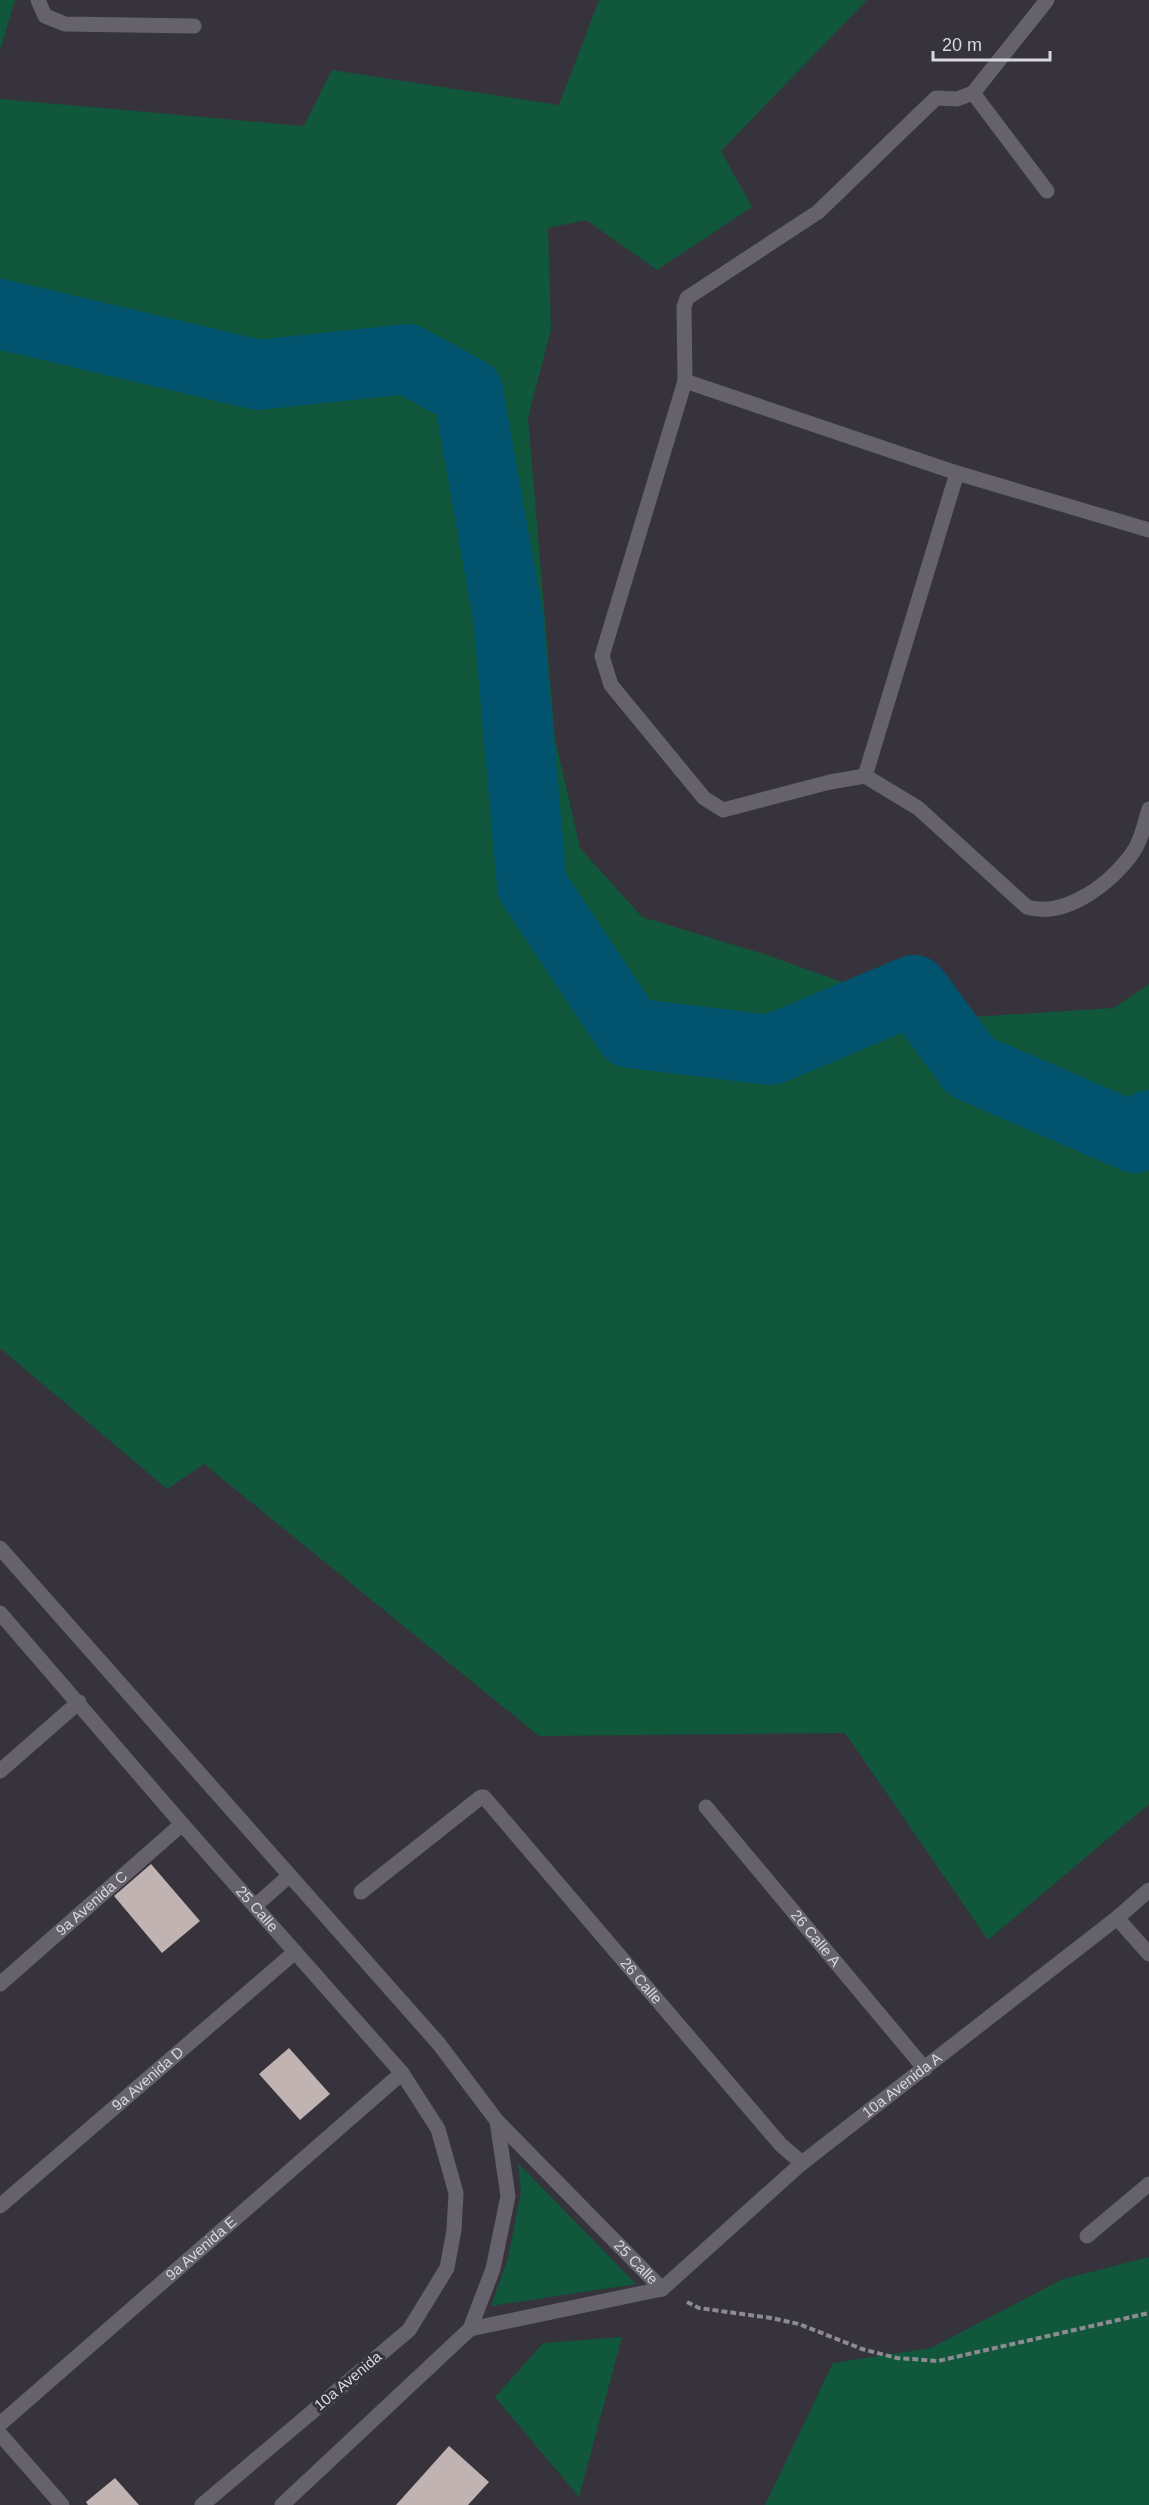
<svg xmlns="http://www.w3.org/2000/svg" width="1149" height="2505" font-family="Helvetica,sans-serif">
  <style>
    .green { fill: #10573b }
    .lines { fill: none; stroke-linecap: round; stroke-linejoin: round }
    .river { stroke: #02546e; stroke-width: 70 }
    .building { fill: #c1b3b1 }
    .path { stroke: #8d8a92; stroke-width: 4; stroke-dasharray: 6 3; stroke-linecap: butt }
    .minor { stroke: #65626c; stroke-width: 15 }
    .labels { text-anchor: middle; stroke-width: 6; stroke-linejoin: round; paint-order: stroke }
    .street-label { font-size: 15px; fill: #d9d7dd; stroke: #36333c }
  </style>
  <rect width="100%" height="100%" fill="#36333c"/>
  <g class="green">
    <polygon points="0,0 15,0 0,51"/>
    <polygon points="599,0 867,0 721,151 752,207 657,270 586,220 548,228 551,329 528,418 555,739 580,848 642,917 764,954 878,995 972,1017 1114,1008 1149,984 1149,1804 988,1940 845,1733 539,1736 204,1464 167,1489 0,1348 0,99 304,126 332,70 559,105"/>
    <polygon points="518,2163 636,2284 491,2306 508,2258 521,2192"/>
    <polygon points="1149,2257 1149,2505 765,2505 833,2363 931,2348 1063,2279"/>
    <polygon points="622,2337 579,2497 495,2397 543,2343"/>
  </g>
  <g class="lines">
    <polyline class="river" points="0,314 258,375 407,359 468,392 508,616 532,886 630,1033 771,1050 914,990 971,1067 1135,1138 1149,1125"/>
  </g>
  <g class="building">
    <polygon points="151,1864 200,1921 162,1953 114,1896"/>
    <polygon points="289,2048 330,2094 300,2120 259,2074"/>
    <polygon points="449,2446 489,2482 468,2505 396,2505"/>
    <polygon points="115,2478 139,2505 88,2505 86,2502"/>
  </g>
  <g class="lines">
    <polyline class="path" points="687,2302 699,2308 771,2318 799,2324 862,2349 897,2358 938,2361 1149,2313"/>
    <g class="minor">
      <polyline points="38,0 45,16 65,24 194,26"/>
      <polyline points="973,93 1047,0"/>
      <path d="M1047,191L973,93L957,99L936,98L818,212L687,298L684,307L685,381L602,656L611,685L704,798L723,810L830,782L865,776L918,808L1027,907C1066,919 1115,881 1135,849C1142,838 1145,822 1149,809"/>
      <polyline points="685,381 957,473 1149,530"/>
      <polyline points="865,776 957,473"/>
      <polyline points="0,1548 439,2044 497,2121 508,2196 493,2269 470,2329 282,2505"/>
      <path id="s1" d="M0,1613L182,1824L402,2073L438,2129L456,2193L454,2230L447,2268L409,2330L202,2505"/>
      <polyline points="0,1771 79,1702"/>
      <path id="s2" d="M706,1807L925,2069"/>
      <path id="s3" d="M361,1892L481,1797H484L781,2145L802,2163"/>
      <polyline points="255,1906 289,1876"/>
      <polyline points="1117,1918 1149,1954"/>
      <path id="s4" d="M0,1984L182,1824"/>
      <path id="s5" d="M497,2121L662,2289"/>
      <path id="s6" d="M0,2206L295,1952"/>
      <polyline points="1087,2236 1149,2184"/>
      <path id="s7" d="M662,2289L802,2163L1117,1918L1149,1890"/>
      <polyline points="470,2329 662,2289"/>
      <path id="s8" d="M0,2424L402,2073"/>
      <polyline points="0,2434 62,2505"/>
    </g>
  </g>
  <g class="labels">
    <g class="street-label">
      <text dy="5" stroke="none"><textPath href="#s4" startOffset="122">9a Avenida C</textPath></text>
      <text dy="5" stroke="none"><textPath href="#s1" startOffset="392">25 Calle</textPath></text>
      <text dy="5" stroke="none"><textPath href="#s2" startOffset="171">26 Calle A</textPath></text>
      <text dy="5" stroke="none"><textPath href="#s3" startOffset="398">26 Calle</textPath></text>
      <text dy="5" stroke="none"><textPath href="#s6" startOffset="195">9a Avenida D</textPath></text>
      <text dy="5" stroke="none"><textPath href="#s7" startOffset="315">10a Avenida A</textPath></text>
      <text dy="5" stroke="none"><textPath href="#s8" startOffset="267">9a Avenida E</textPath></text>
      <text dy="5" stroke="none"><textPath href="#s5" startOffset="198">25 Calle</textPath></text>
      <text transform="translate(348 2381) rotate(-40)" y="5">10a Avenida</text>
    </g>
  </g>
  <path d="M933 51v9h117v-9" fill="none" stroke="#d9d7dd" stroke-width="3"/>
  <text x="942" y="51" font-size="18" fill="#d9d7dd" stroke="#36333c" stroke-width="4.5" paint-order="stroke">20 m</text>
</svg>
